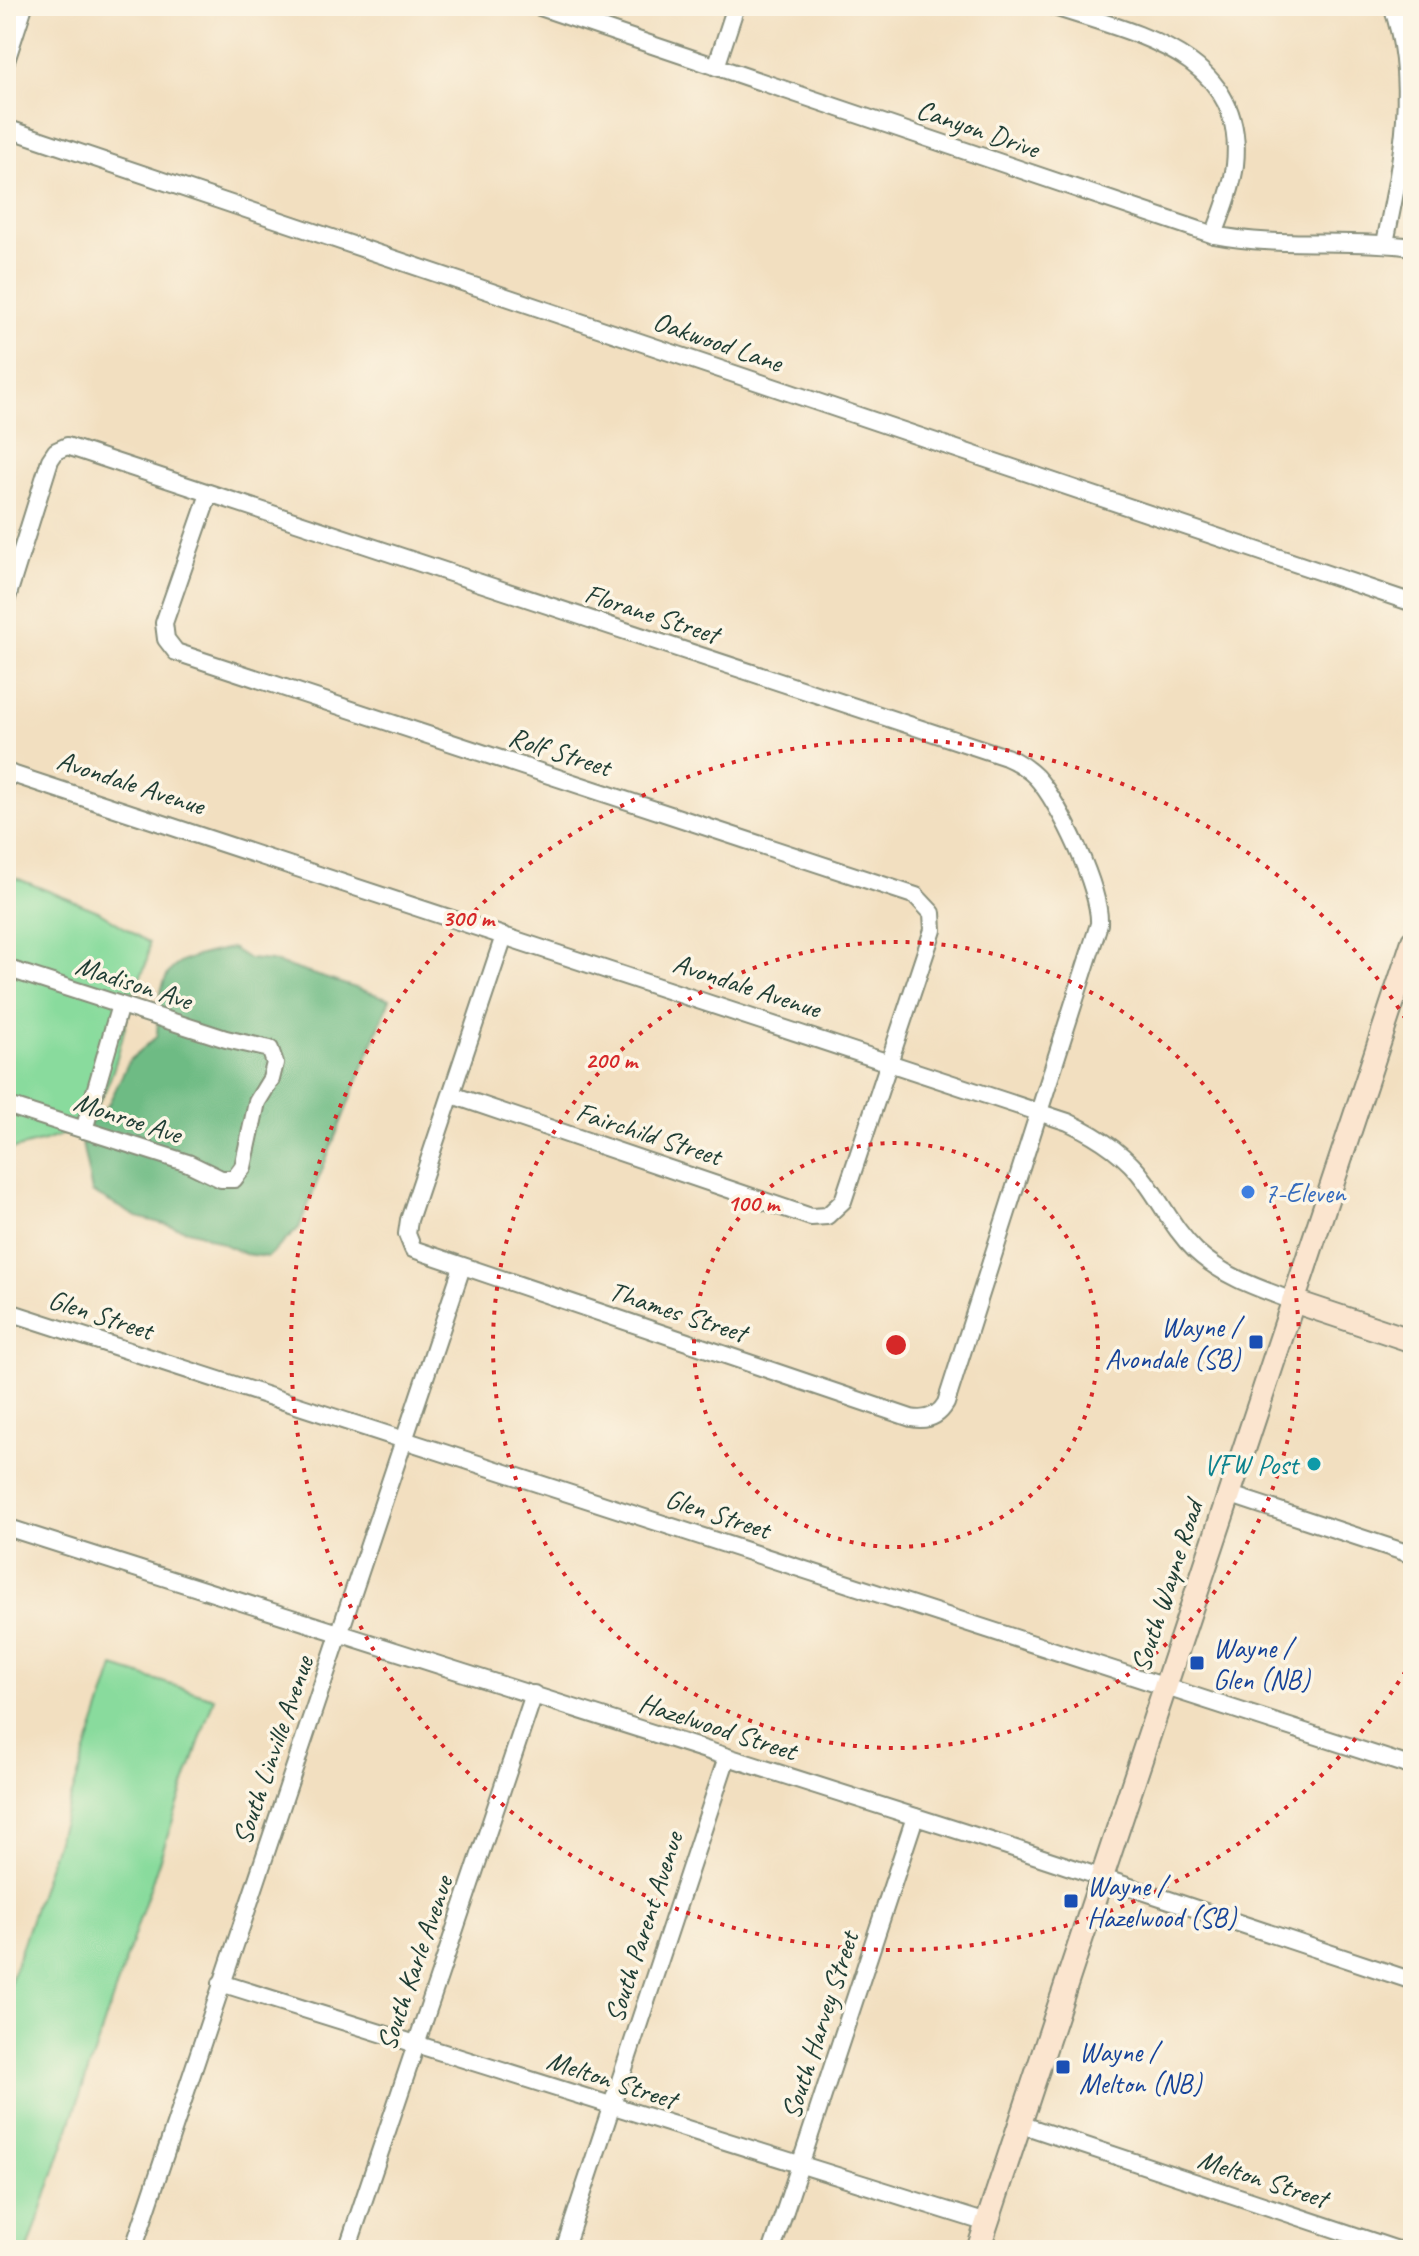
<svg xmlns="http://www.w3.org/2000/svg" width="1419" height="2256" font-family="Caveat,sans-serif">
  <style>
    .green { fill: #89db9d; stroke: #548c68; stroke-width: 2 }
    .forest { fill: #6ebb84; stroke: #467c5c; stroke-width: 2 }
    .lines { fill: none; stroke-linecap: round; stroke-linejoin: round }
    .street-casing { stroke: #888e7a; stroke-width: 20 }
    .secondary-casing { stroke: #888e7a; stroke-width: 26 }
    .street { stroke: #fff; stroke-width: 16 }
    .secondary { stroke: #fbe5cf; stroke-width: 22 }
    .ring { fill: none; stroke: #d62828; stroke-width: 4; stroke-dasharray: 4 8 }
    .shop-dot { fill: #3f7fe0; stroke: #fcf5e5; stroke-width: 3 }
    .transit-dot { fill: #1a4fb4; stroke: #fcf5e5; stroke-width: 3 }
    .culture-dot { fill: #0f9aa8; stroke: #fcf5e5; stroke-width: 3 }
    .labels { text-anchor: middle; stroke-width: 7; stroke-linejoin: round; paint-order: stroke }
    .street-label { font-size: 28px; fill: #1f3d34; stroke: #fcf5e5 }
    .shop-label { font-size: 28px; fill: #366cbe; stroke: #fcf5e5; text-anchor: start }
    .transit-label { font-size: 28px; fill: #164399; stroke: #fcf5e5; text-anchor: start }
    .culture-label { font-size: 28px; fill: #0d838f; stroke: #fcf5e5; text-anchor: end }
    .centre { fill: #d62828; stroke: #fcf5e5; stroke-width: 4 }
    .ring-label { font-size: 24px; text-anchor: middle; font-weight: bold; fill: #d62828; stroke: #fcf5e5; stroke-width: 7; stroke-linejoin: round; paint-order: stroke }
  </style>
  <rect width="100%" height="100%" fill="#fcf5e5"/>
  <filter id="ink" filterUnits="userSpaceOnUse"><feTurbulence type="fractalNoise" baseFrequency=".0125" numOctaves="2"/><feDisplacementMap in="SourceGraphic" scale="16" xChannelSelector="R" yChannelSelector="G"/><feConvolveMatrix kernelMatrix="1 2 1 2 8 2 1 2 1" color-interpolation-filters="sRGB"/></filter>
  <filter id="wash" filterUnits="userSpaceOnUse"><feTurbulence type="fractalNoise" baseFrequency=".006" numOctaves="4" result="noise"/><feDisplacementMap in="SourceGraphic" scale="32" xChannelSelector="R" yChannelSelector="G"/><feGaussianBlur stdDeviation="1.8" result="paint"/><feColorMatrix in="noise" values="0 0 0 0 0 0 0 0 0 0 0 0 0 0 0 0 0 1.4 0 .05"/><feComposite in="paint" operator="in"/></filter>
  <g filter="url(#wash)">
    <rect width="100%" height="100%" fill="#f2dfc0"/>
    <g class="green">
      <path d="M6,874L98,911L149,943C148,973 137,976 131,1001C120,1042 113,1103 74,1128C56,1140 31,1144 10,1150H6Z"/>
      <polygon points="114,1667 214,1698 28,2250 6,2250 6,1995"/>
    </g>
    <path class="forest" d="M232,948L249,959L271,961L390,999L299,1228L268,1257L245,1254L199,1233L137,1217L92,1192L80,1133L108,1105L129,1061L157,1036C160,966 165,961 232,948Z"/>
  </g>
  <g filter="url(#ink)">
    <g class="lines">
      <defs>
        <g id="street">
          <path d="M537,6L1214,235C1280,248 1346,238 1413,247"/>
          <path d="M1051,6C1132,33 1247,53 1235,165C1232,189 1222,213 1214,235"/>
          <polyline points="6,61 24,6"/>
          <polyline points="716,67 736,6"/>
          <polyline points="6,128 1413,603"/>
          <path d="M1385,243C1401,164 1419,83 1392,6"/>
          <polyline points="209,494 164,623 166,639 176,652 916,896 932,913 933,930 843,1201 827,1216 811,1217 452,1095"/>
          <path d="M6,601L50,460L56,451L67,446L1006,757C1018,762 1027,768 1036,777C1060,803 1101,890 1099,924L946,1403C938,1417 926,1421 911,1418L413,1249L407,1234L409,1220L504,936"/>
          <path d="M6,772L1068,1122C1098,1136 1126,1154 1145,1181C1163,1205 1174,1230 1196,1251C1224,1277 1258,1288 1293,1301"/>
          <polyline points="6,968 226,1039 270,1049 275,1063 271,1079 257,1102 243,1167 234,1179 221,1179 188,1163 6,1105"/>
          <polyline points="84,1130 120,1005"/>
          <polyline points="6,1311 1413,1767"/>
          <polyline points="1228,1494 1413,1555"/>
          <polyline points="6,1527 1010,1847 1413,1981"/>
          <polyline points="221,1983 987,2223"/>
          <polyline points="1020,2124 1398,2250"/>
          <polyline points="133,2250 462,1267"/>
          <polyline points="347,2250 534,1694"/>
          <polyline points="564,2250 727,1757"/>
          <polyline points="772,2250 915,1817"/>
        </g>
        <g id="secondary">
          <polyline points="1293,1301 1413,1341"/>
          <polyline points="978,2250 1413,941"/>
        </g>
      </defs>
      <use href="#street" class="street-casing"/>
      <use href="#secondary" class="secondary-casing"/>
      <use href="#street" class="street"/>
      <use href="#secondary" class="secondary"/>
    </g>
  </g>
  <g class="ring">
    <circle cx="896" cy="1345" r="202"/>
    <circle cx="896" cy="1345" r="403"/>
    <path d="M1412 1661A605 605 0 1 1 1412 1029"/>
  </g>
  <circle class="shop-dot" cx="1248" cy="1192" r="8"/>
  <g class="transit-dot">
    <rect x="1248" y="1334" width="16" height="16" rx="4"/>
    <rect x="1189" y="1655" width="16" height="16" rx="4"/>
    <rect x="1063" y="1893" width="16" height="16" rx="4"/>
    <rect x="1055" y="2059" width="16" height="16" rx="4"/>
  </g>
  <circle class="culture-dot" cx="1314" cy="1464" r="8"/>
  <g class="labels">
    <g class="street-label">
      <text transform="translate(978 128) rotate(19)" y="10">Canyon Drive</text>
      <text transform="translate(718 341) rotate(19)" y="10">Oakwood Lane</text>
      <text transform="translate(652 613) rotate(18)" y="10">Florane Street</text>
      <text transform="translate(560 751) rotate(18)" y="10">Rolf Street</text>
      <text transform="translate(131 782) rotate(18)" y="10">Avondale Avenue</text>
      <text transform="translate(134 982) rotate(18)" y="10">Madison Ave</text>
      <text transform="translate(747 985) rotate(18)" y="10">Avondale Avenue</text>
      <text transform="translate(128 1117) rotate(18)" y="10">Monroe Ave</text>
      <text transform="translate(649 1133) rotate(18)" y="10">Fairchild Street</text>
      <text transform="translate(678 1311) rotate(18)" y="10">Thames Street</text>
      <text transform="translate(101 1314) rotate(18)" y="10">Glen Street</text>
      <text transform="translate(718 1513) rotate(18)" y="10">Glen Street</text>
      <text transform="translate(1166 1586) rotate(-72)" y="10">South Wayne Road</text>
      <text transform="translate(718 1726) rotate(18)" y="10">Hazelwood Street</text>
      <text transform="translate(272 1750) rotate(-71)" y="10">South Linville Avenue</text>
      <text transform="translate(643 1927) rotate(-72)" y="10">South Parent Avenue</text>
      <text transform="translate(414 1963) rotate(-71)" y="10">South Karle Avenue</text>
      <text transform="translate(819 2025) rotate(-72)" y="10">South Harvey Street</text>
      <text transform="translate(612 2079) rotate(18)" y="10">Melton Street</text>
      <text transform="translate(1263 2178) rotate(18)" y="10">Melton Street</text>
    </g>
    <g class="shop-label">
      <text x="1264" y="1202">7-Eleven</text>
    </g>
    <g class="transit-label">
      <text x="1240" y="1336" text-anchor="end">Wayne /<tspan x="1240" dy="32">Avondale (SB)</tspan></text>
      <text x="1213" y="1657">Wayne /<tspan x="1213" dy="32">Glen (NB)</tspan></text>
      <text x="1087" y="1895">Wayne /<tspan x="1087" dy="32">Hazelwood (SB)</tspan></text>
      <text x="1079" y="2061">Wayne /<tspan x="1079" dy="32">Melton (NB)</tspan></text>
    </g>
    <g class="culture-label">
      <text x="1298" y="1474">VFW Post</text>
    </g>
  </g>
  <circle cx="896" cy="1345" r="12" class="centre"/>
  <g class="ring-label">
    <text x="468" y="926">300 m</text>
    <text x="611" y="1068">200 m</text>
    <text x="753" y="1211">100 m</text>
  </g>
  <rect width="1419" height="2256" fill="none" stroke="#fcf5e5" stroke-width="32"/>
</svg>
